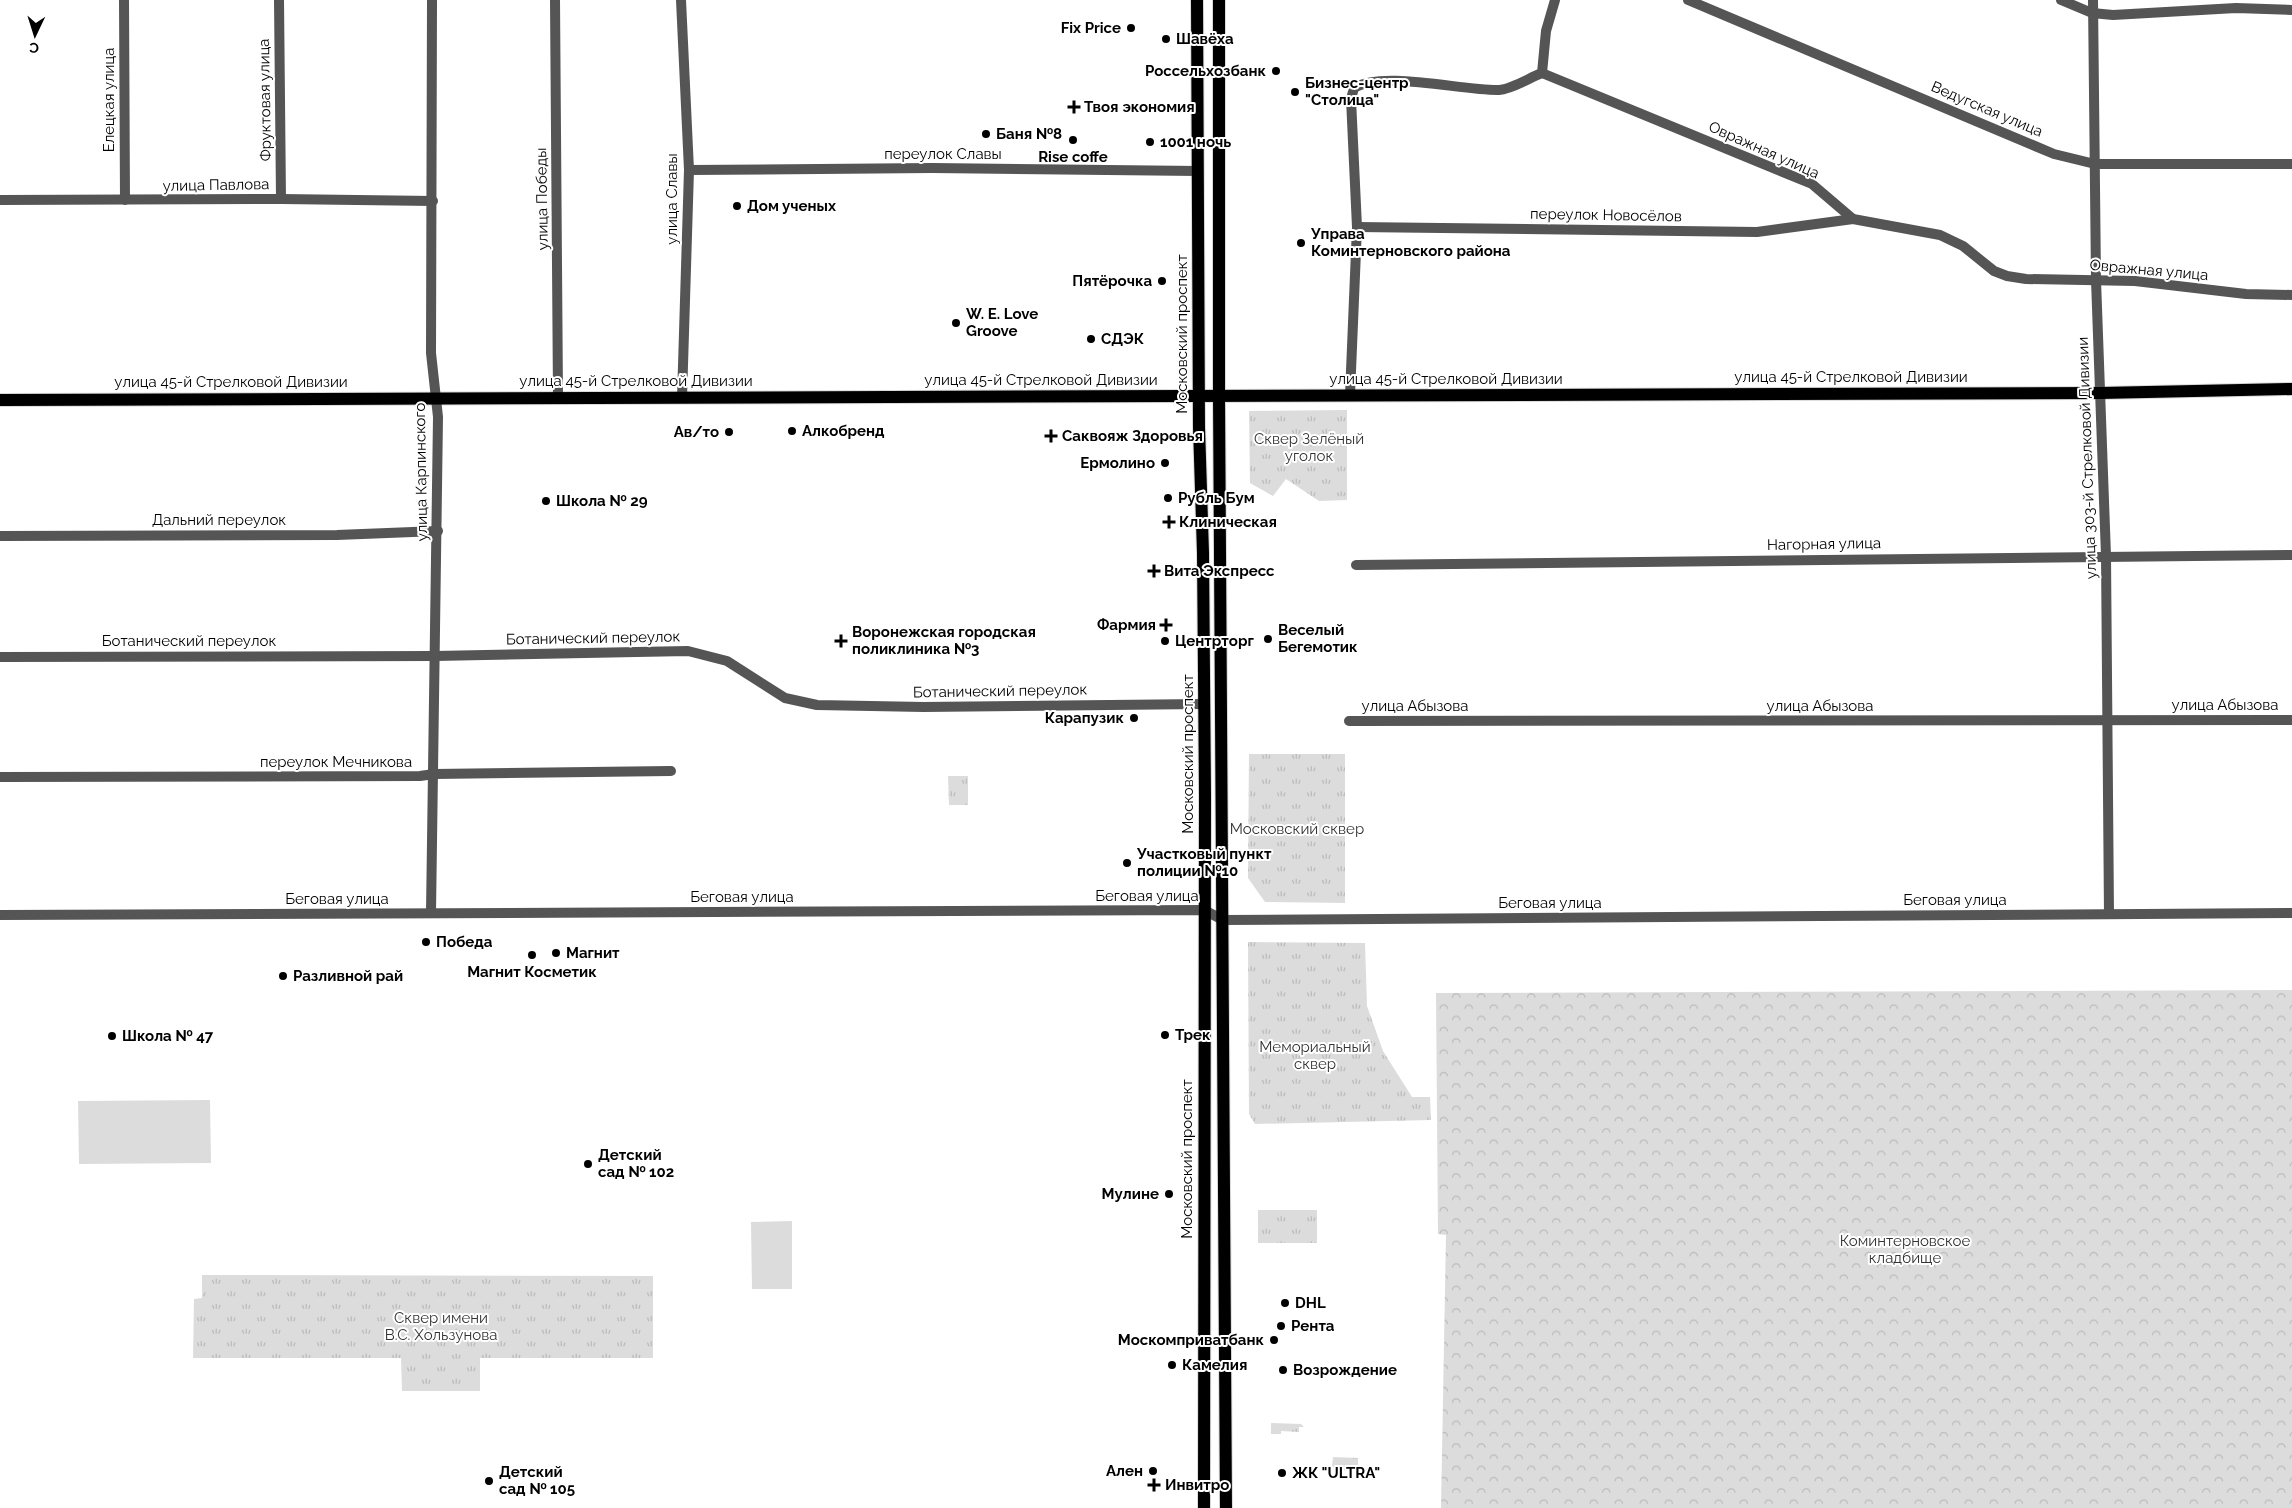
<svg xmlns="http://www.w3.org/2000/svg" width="2292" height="1508" font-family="Raleway,sans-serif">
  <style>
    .grass { fill: url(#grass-tufts) }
    .forest { fill: url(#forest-crowns) }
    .pitch { fill: #dcdcdc }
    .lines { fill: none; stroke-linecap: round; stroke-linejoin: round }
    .major-casing { stroke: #dbdbdb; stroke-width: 14 }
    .minor { stroke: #555; stroke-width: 10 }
    .major { stroke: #000; stroke-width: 12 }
    .poi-dot { fill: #000; stroke: #fff; stroke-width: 2 }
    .labels { text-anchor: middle; stroke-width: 4; stroke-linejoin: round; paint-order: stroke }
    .poi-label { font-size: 15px; font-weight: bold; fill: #000; stroke: #fff; text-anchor: start }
    .street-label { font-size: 15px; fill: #000; stroke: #fff }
    .park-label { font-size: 15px; fill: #333; stroke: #fff }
  </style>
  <defs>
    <pattern id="grass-tufts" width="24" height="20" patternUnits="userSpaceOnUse" patternTransform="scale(1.25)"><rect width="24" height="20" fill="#dcdcdc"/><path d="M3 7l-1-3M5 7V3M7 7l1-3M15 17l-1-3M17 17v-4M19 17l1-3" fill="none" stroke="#bbb"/></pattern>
    <pattern id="forest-crowns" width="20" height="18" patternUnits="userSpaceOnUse" patternTransform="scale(1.25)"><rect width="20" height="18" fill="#dcdcdc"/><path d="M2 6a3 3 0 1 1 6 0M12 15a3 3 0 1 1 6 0" fill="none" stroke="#bbb"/></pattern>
  </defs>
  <rect width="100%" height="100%" fill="#fff"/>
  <g class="grass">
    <polygon points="1347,410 1347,500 1319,501 1286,479 1273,496 1250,483 1249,411"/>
    <polygon points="1249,754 1345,754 1345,903 1265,902 1248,878"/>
    <polygon points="948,776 968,776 968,805 949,805"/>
    <polygon points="1248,942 1365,943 1367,1006 1383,1051 1412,1097 1430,1097 1431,1120 1255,1124 1249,1114"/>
    <rect x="1258" y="1210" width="59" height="33"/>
    <polygon points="202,1275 653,1276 653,1358 480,1358 480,1391 402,1391 401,1358 193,1358 194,1299 202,1298"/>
    <polygon points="1271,1423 1301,1424 1304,1427 1299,1427 1299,1432 1281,1431 1281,1434 1271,1434"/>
    <polygon points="1333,1457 1358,1458 1358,1471 1336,1470 1332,1466"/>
  </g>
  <polygon class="forest" points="2292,990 2292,1508 1441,1508 1446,1235 1438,1234 1436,993"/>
  <g class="pitch">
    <polygon points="210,1100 211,1163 79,1164 78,1101"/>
    <polygon points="792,1221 792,1289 752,1289 751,1222"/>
  </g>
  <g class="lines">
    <defs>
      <g id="major">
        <polyline points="1197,0 1199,427 1203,553 1205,795 1204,1508"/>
        <polyline points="1219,0 1219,396 1226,1508"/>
        <polyline points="0,400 2100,393 2292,389"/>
      </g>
    </defs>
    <use href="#major" class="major-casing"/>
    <g class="minor">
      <polyline points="124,0 125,200"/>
      <polyline points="279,0 281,199"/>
      <polyline points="555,0 558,397"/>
      <polyline points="681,0 689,170 682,398"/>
      <polyline points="1688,0 2054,154 2095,164 2292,164"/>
      <polyline points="2061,0 2092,13 2113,15 2236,8 2292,10"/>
      <polyline points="2093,0 2096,280 2106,556 2109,914"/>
      <polyline points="1542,73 1812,184 1853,219 1940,235 1963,246 1994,271 2007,276 2026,279 2135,281 2246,294 2292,295"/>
      <polyline points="689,170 932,168 1198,171"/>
      <polyline points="0,200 281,199 433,201"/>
      <polyline points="1357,227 1757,232 1853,219"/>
      <path d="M1350,395L1357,227L1351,99L1354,88C1383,70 1463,91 1499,90C1512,89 1529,78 1542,73L1546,31L1555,0"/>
      <polyline points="0,536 337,535 438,531"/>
      <polyline points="1356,565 2292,555"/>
      <polyline points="0,657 435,656 688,651 727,661 785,698 817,705 924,707 1204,704"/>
      <polyline points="1349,721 2292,720"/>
      <polyline points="0,777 420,776 434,774 671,771"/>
      <polyline points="431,913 438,417 431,353 432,0"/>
      <polyline points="0,915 1204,910 1223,920 2292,913"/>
    </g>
    <use href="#major" class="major"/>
  </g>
  <g class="poi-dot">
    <circle cx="1131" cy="28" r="5"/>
    <circle cx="1166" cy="39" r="5"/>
    <circle cx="1276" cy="71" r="5"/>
    <circle cx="1295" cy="92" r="5"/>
    <path d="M1071.5 99.5h5v5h5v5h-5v5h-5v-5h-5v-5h5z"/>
    <circle cx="986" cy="134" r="5"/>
    <circle cx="1073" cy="140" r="5"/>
    <circle cx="1150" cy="142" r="5"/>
    <circle cx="737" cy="206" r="5"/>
    <circle cx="1301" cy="243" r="5"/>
    <circle cx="1162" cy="281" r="5"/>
    <circle cx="956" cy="323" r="5"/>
    <circle cx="1091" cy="339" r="5"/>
    <circle cx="792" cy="431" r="5"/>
    <circle cx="729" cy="432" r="5"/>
    <path d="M1048.5 428.5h5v5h5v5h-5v5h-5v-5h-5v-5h5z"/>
    <circle cx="1165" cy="463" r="5"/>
    <circle cx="1168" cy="498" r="5"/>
    <circle cx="546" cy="501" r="5"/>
    <path d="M1166.5 514.5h5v5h5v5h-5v5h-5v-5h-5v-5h5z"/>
    <path d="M1151.5 563.5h5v5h5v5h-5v5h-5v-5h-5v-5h5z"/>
    <path d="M1163.5 617.5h5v5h5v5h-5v5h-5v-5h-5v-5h5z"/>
    <circle cx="1268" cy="639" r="5"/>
    <path d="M838.5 633.5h5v5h5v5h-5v5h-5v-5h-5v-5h5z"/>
    <circle cx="1165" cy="641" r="5"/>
    <circle cx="1134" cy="718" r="5"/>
    <circle cx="1127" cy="863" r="5"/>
    <circle cx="426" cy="942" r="5"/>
    <circle cx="556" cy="953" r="5"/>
    <circle cx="532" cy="955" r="5"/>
    <circle cx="283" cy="976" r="5"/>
    <circle cx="1165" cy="1035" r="5"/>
    <circle cx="112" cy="1036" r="5"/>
    <circle cx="588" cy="1164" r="5"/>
    <circle cx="1169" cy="1194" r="5"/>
    <circle cx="1285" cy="1303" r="5"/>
    <circle cx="1281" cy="1326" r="5"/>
    <circle cx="1274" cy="1340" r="5"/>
    <circle cx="1172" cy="1365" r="5"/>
    <circle cx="1283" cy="1370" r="5"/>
    <circle cx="1153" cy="1471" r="5"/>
    <circle cx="1282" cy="1473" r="5"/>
    <circle cx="489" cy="1481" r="5"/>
    <path d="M1151.5 1477.5h5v5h5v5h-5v5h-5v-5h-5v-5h5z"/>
  </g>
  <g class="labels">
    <g class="poi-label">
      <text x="1121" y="33" text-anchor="end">Fix Price</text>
      <text x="1176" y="44">Шавёха</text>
      <text x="1266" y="76" text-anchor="end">Россельхозбанк</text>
      <text x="1305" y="88">Бизнес-центр<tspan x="1305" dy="17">"Столица"</tspan></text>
      <text x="1084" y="112">Твоя экономия</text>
      <text x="996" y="139">Баня №8</text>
      <text x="1160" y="147">1001 ночь</text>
      <text x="1073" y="162" text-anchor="middle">Rise coffe</text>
      <text x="747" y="211">Дом ученых</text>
      <text x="1311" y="239">Управа<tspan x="1311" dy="17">Коминтерновского района</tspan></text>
      <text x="1152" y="286" text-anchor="end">Пятёрочка</text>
      <text x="966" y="319">W. E. Love<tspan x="966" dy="17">Groove</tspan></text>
      <text x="1101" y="344">СДЭК</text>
      <text x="802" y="436">Алкобренд</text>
      <text x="719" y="437" text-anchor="end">Ав/то</text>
      <text x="1062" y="441">Саквояж Здоровья</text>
      <text x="1155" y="468" text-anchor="end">Ермолино</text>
      <text x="1178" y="503">Рубль Бум</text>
      <text x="556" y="506">Школа № 29</text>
      <text x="1179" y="527">Клиническая</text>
      <text x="1164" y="576">Вита Экспресс</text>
      <text x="1156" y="630" text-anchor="end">Фармия</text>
      <text x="1278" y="635">Веселый<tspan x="1278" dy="17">Бегемотик</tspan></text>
      <text x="852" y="637">Воронежская городская<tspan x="852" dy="17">поликлиника №3</tspan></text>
      <text x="1175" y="646">Центрторг</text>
      <text x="1124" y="723" text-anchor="end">Карапузик</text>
      <text x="1137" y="859">Участковый пункт<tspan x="1137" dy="17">полиции №10</tspan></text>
      <text x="436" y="947">Победа</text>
      <text x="566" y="958">Магнит</text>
      <text x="532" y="977" text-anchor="middle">Магнит Косметик</text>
      <text x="293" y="981">Разливной рай</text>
      <text x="1175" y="1040">Трек</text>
      <text x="122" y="1041">Школа № 47</text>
      <text x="598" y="1160">Детский<tspan x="598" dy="17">сад № 102</tspan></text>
      <text x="1159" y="1199" text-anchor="end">Мулине</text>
      <text x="1295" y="1308">DHL</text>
      <text x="1291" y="1331">Рента</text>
      <text x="1264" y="1345" text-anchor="end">Москомприватбанк</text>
      <text x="1182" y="1370">Камелия</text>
      <text x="1293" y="1375">Возрождение</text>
      <text x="1143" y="1476" text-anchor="end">Ален</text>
      <text x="499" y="1477">Детский<tspan x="499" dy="17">сад № 105</tspan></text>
      <text x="1292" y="1478">ЖК "ULTRA"</text>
      <text x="1165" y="1490">Инвитро</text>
    </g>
    <g class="street-label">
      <text transform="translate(109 100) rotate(-90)" y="5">Елецкая улица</text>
      <text transform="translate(265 100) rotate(-91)" y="5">Фруктовая улица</text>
      <text transform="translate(1987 109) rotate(23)" y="5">Ведугская улица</text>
      <text transform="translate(1764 150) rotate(24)" y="5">Овражная улица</text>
      <text x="943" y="159">переулок Славы</text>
      <text transform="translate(216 185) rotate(-1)" y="5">улица Павлова</text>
      <text transform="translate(542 199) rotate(-91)" y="5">улица Победы</text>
      <text transform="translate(672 199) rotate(-90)" y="5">улица Славы</text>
      <text transform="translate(1606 215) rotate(1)" y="5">переулок Новосёлов</text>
      <text transform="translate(2149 270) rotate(5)" y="5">Овражная улица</text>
      <text transform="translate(1182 334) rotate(-90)" y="5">Московский проспект</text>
      <text x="1851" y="382">улица 45-й Стрелковой Дивизии</text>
      <text x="1446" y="384">улица 45-й Стрелковой Дивизии</text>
      <text x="1041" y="385">улица 45-й Стрелковой Дивизии</text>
      <text x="636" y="386">улица 45-й Стрелковой Дивизии</text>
      <text x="231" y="387">улица 45-й Стрелковой Дивизии</text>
      <text transform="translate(2087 458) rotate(-92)" y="5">улица 303-й Стрелковой Дивизии</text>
      <text transform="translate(421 472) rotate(-91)" y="5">улица Карпинского</text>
      <text x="219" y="525">Дальний переулок</text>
      <text transform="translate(1824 544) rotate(-1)" y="5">Нагорная улица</text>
      <text transform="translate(593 638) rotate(-1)" y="5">Ботанический переулок</text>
      <text x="189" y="646">Ботанический переулок</text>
      <text transform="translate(1000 691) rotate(-1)" y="5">Ботанический переулок</text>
      <text x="2225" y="710">улица Абызова</text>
      <text x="1415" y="711">улица Абызова</text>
      <text x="1820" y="711">улица Абызова</text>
      <text transform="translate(1188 754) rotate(-90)" y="5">Московский проспект</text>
      <text x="336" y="767">переулок Мечникова</text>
      <text x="1147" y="901">Беговая улица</text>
      <text x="742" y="902">Беговая улица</text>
      <text x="337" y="904">Беговая улица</text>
      <text x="1955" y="905">Беговая улица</text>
      <text x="1550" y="908">Беговая улица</text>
      <text transform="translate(1187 1159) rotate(-90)" y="5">Московский проспект</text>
    </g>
    <g class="park-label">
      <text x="1309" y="444">Сквер Зелёный<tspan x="1309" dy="17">уголок</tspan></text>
      <text x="1297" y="834">Московский сквер</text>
      <text x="1315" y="1052">Мемориальный<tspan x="1315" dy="17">сквер</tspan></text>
      <text x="1905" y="1246">Коминтерновское<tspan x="1905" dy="17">кладбище</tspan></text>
      <text x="441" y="1323">Сквер имени<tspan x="441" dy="17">В.С. Хользунова</tspan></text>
    </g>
  </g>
  <g transform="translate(35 35) rotate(184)" stroke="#ffffff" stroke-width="4" paint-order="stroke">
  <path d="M0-4L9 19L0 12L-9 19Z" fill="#000000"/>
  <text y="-8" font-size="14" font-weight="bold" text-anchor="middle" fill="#000000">С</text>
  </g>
</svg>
